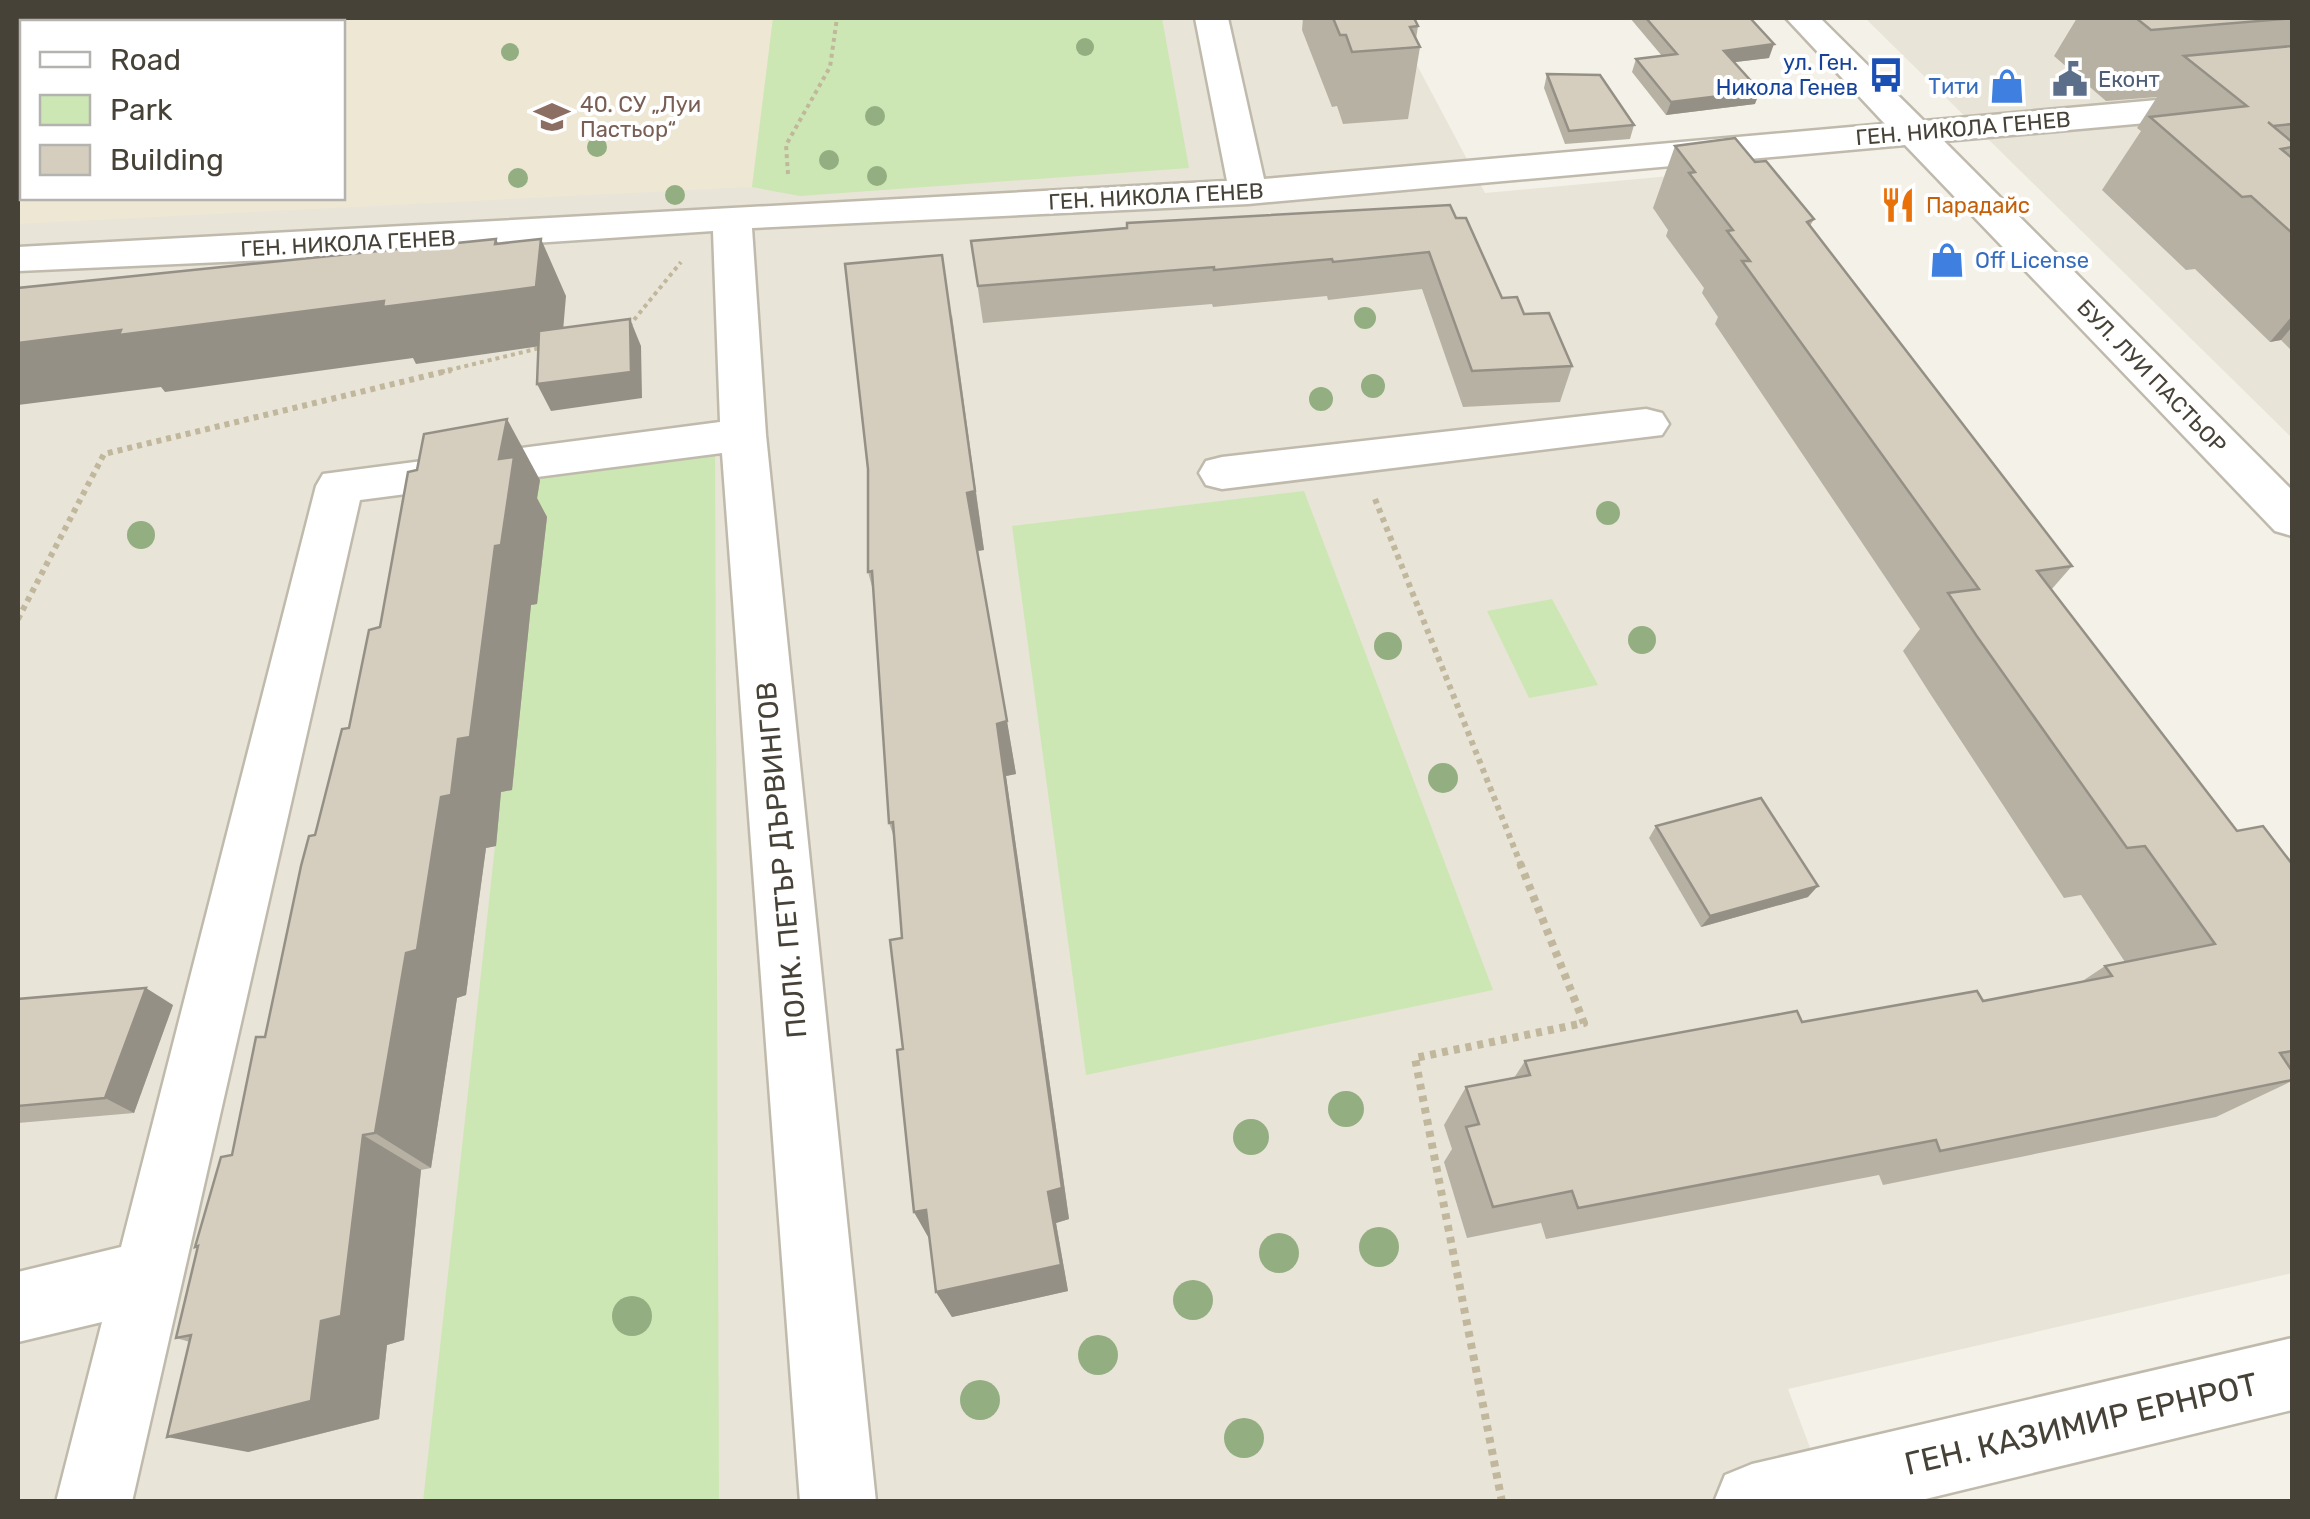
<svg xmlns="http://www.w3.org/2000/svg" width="2310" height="1519" font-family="Rubik,sans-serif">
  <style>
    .residential { fill: #e8e4d7; fill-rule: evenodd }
    .education { fill: #ede7d4 }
    .green { fill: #cce7b3 }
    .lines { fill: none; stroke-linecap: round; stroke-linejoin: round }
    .minor-casing { stroke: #bfbaac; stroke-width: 5 }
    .path-far2 { stroke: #c1b79d; stroke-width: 4; stroke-dasharray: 4 4; stroke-linecap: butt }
    .path-far1 { stroke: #c1b79d; stroke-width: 6; stroke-dasharray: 5 5; stroke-linecap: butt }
    .path { stroke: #c1b79d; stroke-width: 8; stroke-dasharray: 6 6; stroke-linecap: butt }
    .minor { fill: #fff; fill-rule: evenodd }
    .tree { fill: #93ae81 }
    .wall { fill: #b7b1a4 }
    .shaded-wall { fill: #959086 }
    .building { fill: #d5cebf; stroke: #959086; stroke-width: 2.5 }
    .labels { text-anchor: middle; stroke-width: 8; stroke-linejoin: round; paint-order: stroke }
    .far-transit-label { font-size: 22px; fill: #164399; stroke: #fff; text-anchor: end }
    .far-service-label { font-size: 22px; fill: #4e5e75; stroke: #fff; text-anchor: start }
    .far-shop-label { font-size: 22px; fill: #366cbe; stroke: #fff; text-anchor: end }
    .far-education-label { font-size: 22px; fill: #785e54; stroke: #fff; text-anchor: start }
    .far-street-label { font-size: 22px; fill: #474238; stroke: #fff }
    .far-food-label { font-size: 22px; fill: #c56008; stroke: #fff; text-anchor: start }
    .street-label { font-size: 28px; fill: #474238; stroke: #fff }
    .near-street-label { font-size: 32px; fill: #474238; stroke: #fff }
  </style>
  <rect width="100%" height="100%" fill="#f4f1e9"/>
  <g class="residential">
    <path d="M18,18H1392L1485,193L1724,171L2292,901V1273L1788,1389L1830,1501H18ZM22,22H342V198H22Z"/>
    <polygon points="1865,18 2292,18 2292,438"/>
  </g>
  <polygon class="education" points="40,18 773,18 752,187 18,224 18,47 22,41 22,198 342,198 342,22 36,22"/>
  <g class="green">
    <polygon points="773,18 1162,18 1189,168 800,196 752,187"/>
    <polygon points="715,448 719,1501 423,1502 536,473"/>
    <polygon points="1304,491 1493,990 1086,1075 1012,526"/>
    <polygon points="1552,599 1598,685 1529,698 1487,611"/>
  </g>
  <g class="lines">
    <defs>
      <g id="minor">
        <polygon points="1195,18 1228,18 1264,179 1885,124 1786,18 1820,18 1924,121 2292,88 2292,110 1944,141 2292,490 2292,536 2275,531 1905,145 1248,204 752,228 766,435 876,1502 800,1502 722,453 360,500 132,1502 56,1502 102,1322 18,1342 18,1272 121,1247 316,486 323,474 720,422 713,231 293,259 18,271 18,247 1227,181"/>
        <polygon points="1646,409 1662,413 1669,424 1662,435 1222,489 1206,485 1199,473 1206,461 1222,457"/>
        <polygon points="2292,1338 2292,1410 1913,1502 1714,1502 1725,1475 1752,1464"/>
      </g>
    </defs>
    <use href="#minor" class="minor-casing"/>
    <g class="path-far2">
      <polyline points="788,174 786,145 830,67 837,18"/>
      <polyline points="629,326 681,262"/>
      <polyline points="441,372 544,347"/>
    </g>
    <g class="path-far1">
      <polyline points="1375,499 1521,865"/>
      <polyline points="18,619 104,454 451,370"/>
    </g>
    <polyline class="path" points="1502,1502 1415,1058 1584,1023 1520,863"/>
    <use href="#minor" class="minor"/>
  </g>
  <g class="tree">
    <circle cx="1085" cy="47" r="9"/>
    <circle cx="510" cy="52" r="9"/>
    <circle cx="875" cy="116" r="10"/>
    <circle cx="597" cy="147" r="10"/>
    <circle cx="829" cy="160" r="10"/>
    <circle cx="877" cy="176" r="10"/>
    <circle cx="518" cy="178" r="10"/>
    <circle cx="675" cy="195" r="10"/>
    <circle cx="1365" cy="318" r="11"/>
    <circle cx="1373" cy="386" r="12"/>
    <circle cx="1321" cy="399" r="12"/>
    <circle cx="1608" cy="513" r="12"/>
    <circle cx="141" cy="535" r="14"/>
    <circle cx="1642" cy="640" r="14"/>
    <circle cx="1388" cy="646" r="14"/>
    <circle cx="1443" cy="778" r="15"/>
    <circle cx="1346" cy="1109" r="18"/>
    <circle cx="1251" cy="1137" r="18"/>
    <circle cx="1379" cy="1247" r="20"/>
    <circle cx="1279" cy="1253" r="20"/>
    <circle cx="1193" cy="1300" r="20"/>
    <circle cx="632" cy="1316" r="20"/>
    <circle cx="1098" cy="1355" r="20"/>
    <circle cx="980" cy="1400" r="20"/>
    <circle cx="1244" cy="1438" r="20"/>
  </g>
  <g class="wall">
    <polygon points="1303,18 1414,18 1418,26 1416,39 1420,47 1408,119 1343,124 1337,106 1332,107 1302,30"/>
    <polygon points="1630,18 1750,18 1769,58 1735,62 1755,104 1666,115 1632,72 1636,59 1662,56"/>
    <polygon points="2077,18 2292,18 2292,351 2281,340 2270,342 2195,269 2186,270 2102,190 2141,131 2137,128 2157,97 2106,101 2054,56"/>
    <polygon points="1547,74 1634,125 1630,139 1565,144 1544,88"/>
    <polygon points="1675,146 1755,162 1814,219 1810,226 2072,566 2051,590 2237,831 2292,864 2292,1081 2216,1117 1883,1185 1879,1175 1546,1239 1541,1223 1467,1238 1444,1162 1452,1149 1444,1125 1466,1087 1514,1078 1525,1061 1802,1022 1983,1001 2081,982 2105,966 2125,962 2081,895 2064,898 1929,692 1903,651 1920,629 1715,324 1718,317 1702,293 1704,288 1666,236 1668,230 1653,208"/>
    <polygon points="1456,218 1502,298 1524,314 1572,366 1560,402 1463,407 1422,289 1328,300 1327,296 1213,307 1212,304 983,323 971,241"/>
    <polygon points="952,315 984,550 977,551 1016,774 1006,776 1069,1219 1056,1223 1068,1291 952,1317 936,1292 929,1238 914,1212 903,1049 902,938 894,837 889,823 873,590 868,572"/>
    <polygon points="540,480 537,499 547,517 537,604 531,605 512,790 501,792 496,846 486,848 466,995 457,998 431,1168 421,1170 404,1340 387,1345 379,1419 248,1452 190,1342 176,1338 198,1248 195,1247 232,1155 265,1037 315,835 380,627"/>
    <polygon points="1656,826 1808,897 1701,927 1649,838"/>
    <polygon points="18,999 173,1005 134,1113 18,1123"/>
  </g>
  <g class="shaded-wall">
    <polygon points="172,18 212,18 210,22 170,22"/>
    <polygon points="1774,44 1769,58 1719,64 1724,51"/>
    <polygon points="1760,91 1755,104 1666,115 1671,102"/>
    <polygon points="496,239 520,289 541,239 566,296 562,343 416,364 413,358 165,392 161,387 18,405 18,343 495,244"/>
    <polygon points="942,255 984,550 977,551 967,493"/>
    <polygon points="2292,316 2292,327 2281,340 2270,342"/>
    <polygon points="630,319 641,346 642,398 551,411 537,384"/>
    <polygon points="507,419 540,480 537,498 547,517 537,604 531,605 512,790 501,792 496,846 486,848 466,995 457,998 431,1168 375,1133 406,953 441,797 458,739 495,546 499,459"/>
    <polygon points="1007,721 1016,774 1006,776 1069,1219 1056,1223 1068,1291 952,1317 936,1292 1048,1192 997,724"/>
    <polygon points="1818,886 1808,897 1701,927 1710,916"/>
    <polygon points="146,988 173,1005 134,1113 105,1098"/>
    <polygon points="363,1135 421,1170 404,1340 387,1345 379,1419 248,1452 167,1437 321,1321"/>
    <polygon points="926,1210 931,1242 914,1212"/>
  </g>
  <g class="building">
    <polygon points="111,18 172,18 170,22 109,22"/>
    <polygon points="1333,18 1414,18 1418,26 1410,27 1420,47 1352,52 1346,35 1340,35"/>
    <polygon points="1646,18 1750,18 1774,44 1724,51 1760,91 1671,102 1636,59 1677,54"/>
    <polygon points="2136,18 2282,18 2283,19 2151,30"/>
    <polygon points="2292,46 2292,124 2273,126 2268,122 2292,142 2292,147 2281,149 2292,158 2292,233 2251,196 2242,197 2150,117 2247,106 2184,56"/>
    <polygon points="1547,74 1600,75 1634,125 1569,131"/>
    <polygon points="1735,138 1755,162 1766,161 1814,219 1807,222 2072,566 2037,571 2237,831 2263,826 2292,864 2292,1051 2280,1053 2292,1071 2292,1080 1940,1151 1936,1140 1578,1208 1572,1191 1493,1207 1466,1127 1479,1124 1466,1087 1530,1075 1525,1061 1797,1011 1802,1022 1977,991 1983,1001 2112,976 2105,966 2215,944 2145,846 2127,848 1976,635 1948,593 1979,589 1742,261 1750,261 1727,231 1733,230 1689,173 1695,172 1675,146"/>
    <polygon points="1450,205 1456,218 1466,218 1502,298 1517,297 1524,314 1549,313 1572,366 1472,371 1429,252 1333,262 1332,259 1214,270 1214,267 978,286 971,241 1127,228 1127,223"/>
    <polygon points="496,239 495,244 541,239 536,287 383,307 384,301 119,335 121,330 18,343 18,288"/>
    <polygon points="942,255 975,491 967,493 1007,721 997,724 1062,1188 1048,1192 1061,1265 936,1292 926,1210 914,1212 897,1050 903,1049 890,940 902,938 893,822 889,823 872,571 868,572 868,469 845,264"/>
    <polygon points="630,319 631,372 537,384 539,331"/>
    <polygon points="507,419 499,459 514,457 501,545 495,546 470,737 458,739 451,795 441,797 417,950 406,953 375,1133 363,1135 341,1316 321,1321 311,1401 167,1437 191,1335 176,1338 198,1246 195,1247 221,1157 232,1155 256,1037 265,1037 301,866 309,836 315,835 342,729 349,728 369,630 380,627 408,472 417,470 424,434"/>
    <polygon points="1761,798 1818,886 1710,916 1656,826"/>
    <polygon points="146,988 105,1098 18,1106 18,999"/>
  </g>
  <defs>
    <symbol id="bus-bare" viewBox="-9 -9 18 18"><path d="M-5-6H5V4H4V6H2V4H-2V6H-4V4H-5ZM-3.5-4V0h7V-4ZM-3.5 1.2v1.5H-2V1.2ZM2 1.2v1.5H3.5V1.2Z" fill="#1a4fb4" stroke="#fff" stroke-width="2.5" paint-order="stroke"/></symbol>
    <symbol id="civic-bare" viewBox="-9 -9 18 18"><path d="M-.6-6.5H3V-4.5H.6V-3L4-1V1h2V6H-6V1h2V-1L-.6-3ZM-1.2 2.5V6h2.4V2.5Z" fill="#5c6f8a" stroke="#fff" stroke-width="2.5" paint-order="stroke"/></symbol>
    <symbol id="shop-bare" viewBox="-9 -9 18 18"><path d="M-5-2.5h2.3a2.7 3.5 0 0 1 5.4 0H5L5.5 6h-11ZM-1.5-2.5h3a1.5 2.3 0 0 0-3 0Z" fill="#3f7fe0" stroke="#fff" stroke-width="2.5" paint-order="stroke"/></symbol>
    <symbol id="school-bare" viewBox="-9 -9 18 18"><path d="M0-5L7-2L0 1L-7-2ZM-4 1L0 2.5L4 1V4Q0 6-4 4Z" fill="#8d6e63" stroke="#fff" stroke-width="2.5" paint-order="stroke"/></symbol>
    <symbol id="restaurant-bare" viewBox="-9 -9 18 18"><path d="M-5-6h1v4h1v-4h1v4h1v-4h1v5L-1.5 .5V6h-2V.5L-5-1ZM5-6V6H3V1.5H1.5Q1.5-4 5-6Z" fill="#e8710a" stroke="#fff" stroke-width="2.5" paint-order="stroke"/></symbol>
  </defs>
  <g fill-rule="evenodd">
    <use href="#bus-bare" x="1861" y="50" width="50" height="50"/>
    <use href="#civic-bare" x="2045" y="54" width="50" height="50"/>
    <use href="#shop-bare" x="1982" y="61" width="50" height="50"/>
    <use href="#school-bare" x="527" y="92" width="50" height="50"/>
    <use href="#restaurant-bare" x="1873" y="180" width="50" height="50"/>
    <use href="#shop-bare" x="1922" y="235" width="50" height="50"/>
  </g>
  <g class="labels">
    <g class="far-transit-label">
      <text x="1858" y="70">ул. Ген.<tspan x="1858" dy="25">Никола Генев</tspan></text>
    </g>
    <g class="far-service-label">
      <text x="2098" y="87">Еконт</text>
    </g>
    <g class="far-shop-label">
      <text x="1979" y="94">Тити</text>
      <text x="1975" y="268" text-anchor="start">Off License</text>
    </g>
    <g class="far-education-label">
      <text x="580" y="112">40. СУ „Луи<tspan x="580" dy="25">Пастьор“</tspan></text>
    </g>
    <g class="far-street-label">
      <text transform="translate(1963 128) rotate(-5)" y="8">ГЕН. НИКОЛА ГЕНЕВ</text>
      <text transform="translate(1156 196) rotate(-3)" y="8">ГЕН. НИКОЛА ГЕНЕВ</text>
      <text transform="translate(348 243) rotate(-3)" y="8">ГЕН. НИКОЛА ГЕНЕВ</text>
      <text transform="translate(2152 376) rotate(46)" y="8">БУЛ. ЛУИ ПАСТЬОР</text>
    </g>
    <g class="far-food-label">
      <text x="1926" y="213">Парадайс</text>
    </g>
    <g class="street-label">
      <text transform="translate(781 860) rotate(-95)" y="10">ПОЛК. ПЕТЪР ДЪРВИНГОВ</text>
    </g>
    <g class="near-street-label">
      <text transform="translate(2081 1424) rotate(-13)" y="11">ГЕН. КАЗИМИР ЕРНРОТ</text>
    </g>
  </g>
  <rect width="2310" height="1519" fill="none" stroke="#474238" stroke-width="40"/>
  <rect x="20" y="20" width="325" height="180" fill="#ffffff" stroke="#b5b3af" stroke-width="2.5"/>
  <rect x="40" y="52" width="50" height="15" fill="#ffffff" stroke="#b5b3af" stroke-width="2.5"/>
  <text x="110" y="70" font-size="30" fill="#474238">Road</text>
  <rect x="40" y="95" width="50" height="30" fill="#cce7b3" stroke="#b5b3af" stroke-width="2.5"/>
  <text x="110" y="120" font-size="30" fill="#474238">Park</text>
  <rect x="40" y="145" width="50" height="30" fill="#d5cebf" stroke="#b5b3af" stroke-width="2.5"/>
  <text x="110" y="170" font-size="30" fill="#474238">Building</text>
</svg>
